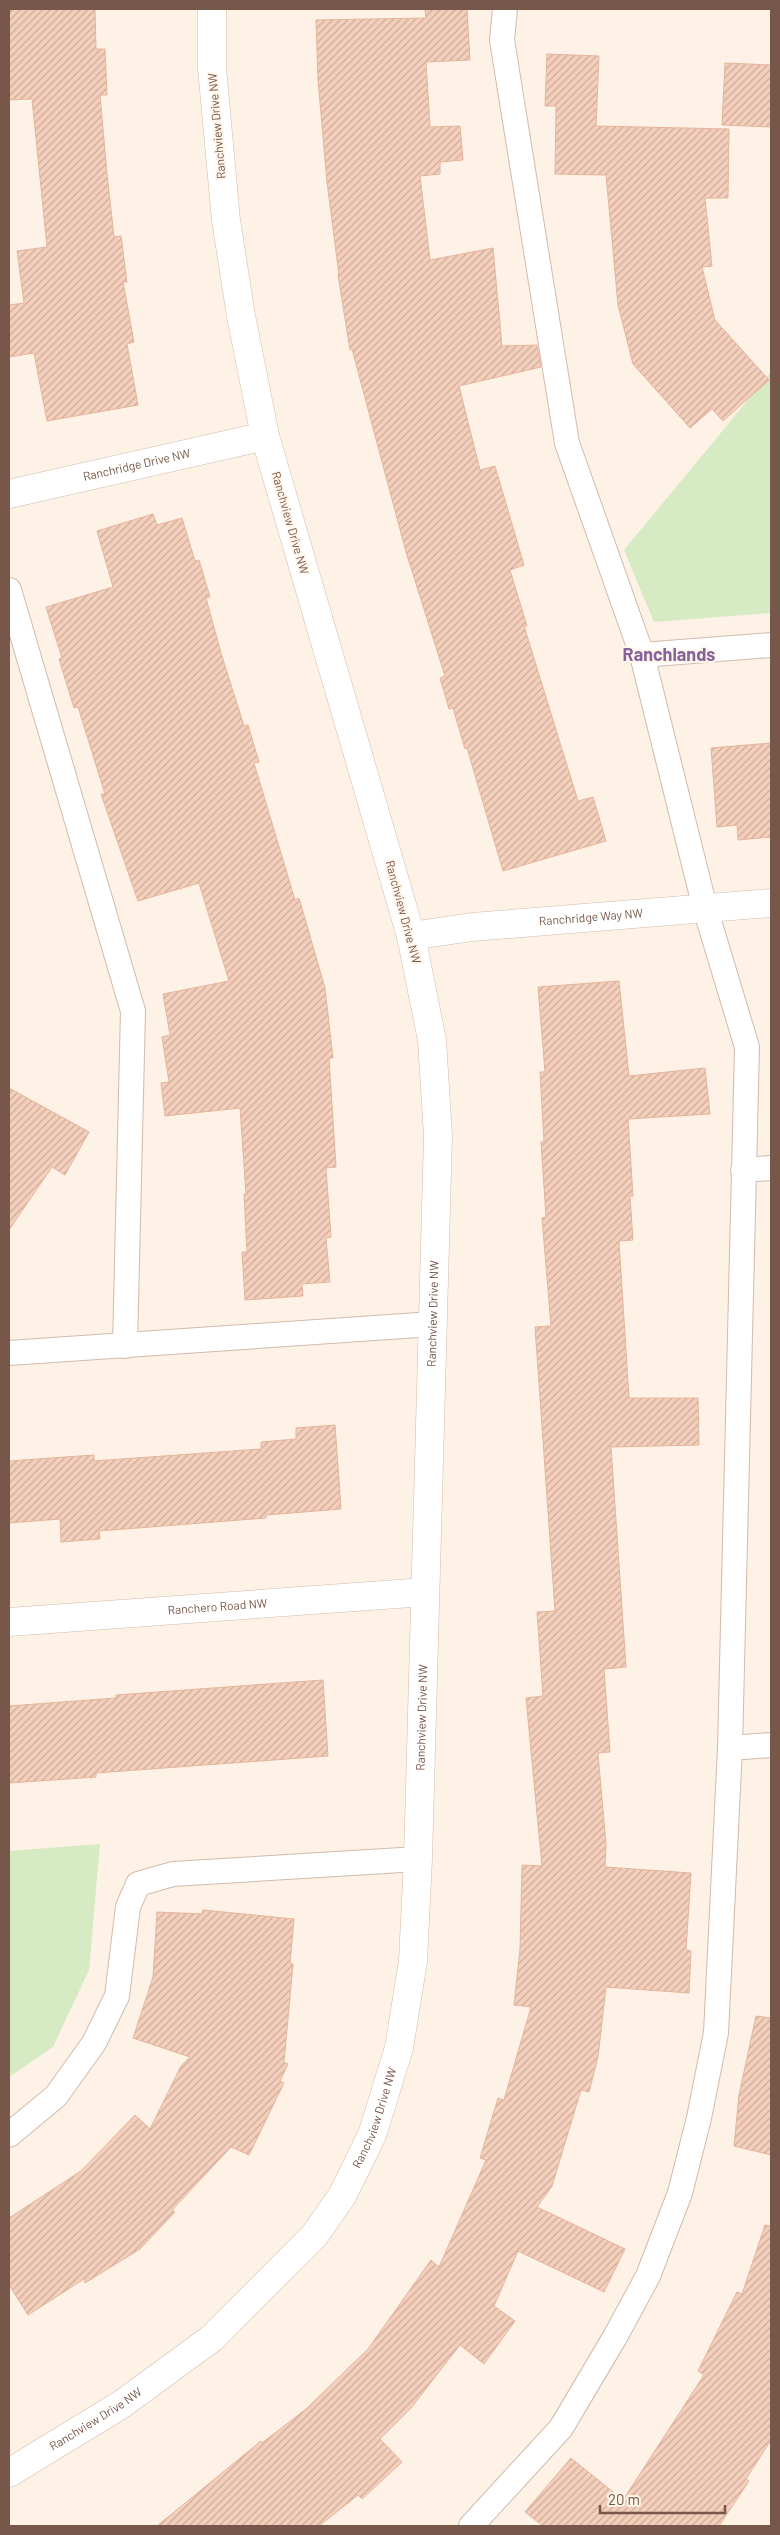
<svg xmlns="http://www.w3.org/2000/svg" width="780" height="2535" font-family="Barlow,sans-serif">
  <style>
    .green { fill: #d6ebc3 }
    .building { fill: url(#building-hatch); stroke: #e7b49c }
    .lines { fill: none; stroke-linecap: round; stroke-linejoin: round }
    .service-casing { stroke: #d1bbad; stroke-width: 26 }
    .minor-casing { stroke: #d1bbad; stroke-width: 29 }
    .tertiary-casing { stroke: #d1bbad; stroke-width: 29 }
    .service { stroke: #fff; stroke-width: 24 }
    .minor { stroke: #fff; stroke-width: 28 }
    .tertiary { stroke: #fff; stroke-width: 28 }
    .labels { text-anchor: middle; stroke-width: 4; stroke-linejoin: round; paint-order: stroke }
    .street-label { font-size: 12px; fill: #775749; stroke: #fff7ec }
    .district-label { font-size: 18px; font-weight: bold; fill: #85649b; stroke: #fff7ec }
  </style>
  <defs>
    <pattern id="building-hatch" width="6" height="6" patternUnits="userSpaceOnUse" patternTransform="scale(1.25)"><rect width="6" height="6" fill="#f4cfbc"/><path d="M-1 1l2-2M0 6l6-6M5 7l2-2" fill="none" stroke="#caab9b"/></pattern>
  </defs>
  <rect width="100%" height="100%" fill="#fdf2e5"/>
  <g class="green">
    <polygon points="771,372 771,613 654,622 624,550"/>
    <polygon points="100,1844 89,1970 53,2047 9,2077 9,1851"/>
  </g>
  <g class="building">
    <polygon points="9,9 95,9 96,49 105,49 107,95 100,95 107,174 114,237 121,236 127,282 123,282 134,342 127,344 138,405 47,421 34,353 9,357 9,305 24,303 17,251 47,247 32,99 9,100"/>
    <polygon points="467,9 470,60 426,62 430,127 460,126 463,160 440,162 440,174 420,176 430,260 493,248 502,346 537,345 541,367 459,386 480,470 495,466 524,565 510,570 527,626 524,626 578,801 593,797 606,841 503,871 467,748 465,749 453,708 449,709 440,678 445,676 406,552 352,349 350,350 338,275 339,275 327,182 318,80 316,20 426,18 425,10"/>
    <polygon points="547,54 599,56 596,126 729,129 728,198 705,198 712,266 702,267 715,320 769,380 723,421 712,409 690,428 633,364 618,305 606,175 555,174 556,106 545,106"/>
    <polygon points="725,63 771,65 771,127 722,125"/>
    <polygon points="153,514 157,525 182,518 195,561 199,560 210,597 206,598 221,653 244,726 248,725 259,762 254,763 295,900 299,898 325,988 333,1058 329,1058 336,1167 326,1168 331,1237 326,1238 330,1282 302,1284 303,1296 245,1300 242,1252 247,1252 244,1194 246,1194 240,1108 165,1116 161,1083 169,1082 162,1037 170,1035 163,994 229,981 199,883 138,901 101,794 105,794 78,707 74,708 59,659 62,658 46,607 113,587 97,531"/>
    <polygon points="771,743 771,837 738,840 737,825 717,827 711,748"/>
    <polygon points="619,981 629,1076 705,1068 710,1114 628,1119 633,1196 630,1196 633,1240 619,1241 629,1398 698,1398 699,1445 611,1447 626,1667 604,1669 610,1752 598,1753 606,1844 605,1867 691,1873 686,1950 691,1951 689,1993 606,1987 598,2057 589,2092 581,2090 552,2186 537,2207 625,2249 604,2292 518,2251 494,2306 515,2321 484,2364 460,2345 411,2408 380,2439 402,2462 362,2499 358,2495 319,2526 157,2526 261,2441 262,2443 306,2409 368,2349 431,2260 439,2267 486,2160 480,2158 498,2098 504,2100 531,2007 514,2005 520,1949 522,1865 542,1866 526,1698 543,1696 537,1612 555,1611 535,1327 551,1326 542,1218 546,1217 541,1142 544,1142 540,1072 545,1072 538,987"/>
    <polygon points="9,1088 89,1132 65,1175 52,1167 9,1230"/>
    <polygon points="335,1425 341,1509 266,1515 266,1518 99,1531 100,1539 61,1542 60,1519 9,1523 9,1461 94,1455 94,1461 261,1449 261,1442 296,1439 296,1428"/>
    <polygon points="323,1680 328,1756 96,1773 96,1777 9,1783 9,1706 116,1698 116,1695"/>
    <polygon points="203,1910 294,1919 290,1963 293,1964 284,2062 288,2064 280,2081 284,2083 249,2155 231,2147 172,2210 175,2212 140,2249 85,2283 84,2279 28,2315 9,2285 9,2218 81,2171 135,2115 150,2129 181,2066 190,2057 133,2038 153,1977 157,1912 202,1914"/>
    <polygon points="756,2016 771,2018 771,2155 734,2146 739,2095"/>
    <polygon points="765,2225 771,2226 771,2440 746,2479 749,2481 719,2526 543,2526 525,2512 571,2458 623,2500 704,2375 698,2371 737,2292 742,2294"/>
  </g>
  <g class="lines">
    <defs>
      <g id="service">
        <polyline points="9,590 133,1011 125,1346"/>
        <polyline points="642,655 771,645"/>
        <polyline points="743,1170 771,1168"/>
        <polyline points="9,1353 433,1324"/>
        <polyline points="730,1748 771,1745"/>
        <polyline points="9,2135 56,2096 94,2043 117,1996 128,1907 138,1884 173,1874 418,1859"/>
        <polyline points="471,2526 561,2428 615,2337 648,2276 680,2193 699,2118 716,2033 730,1748 747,1047 705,908 642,655 567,443 502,40 505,9"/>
      </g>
      <g id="minor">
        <path id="s1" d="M9,494L265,436"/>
        <path id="s2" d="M411,936L472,927L771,903"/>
        <path id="s3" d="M9,1622L425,1592"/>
      </g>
      <g id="tertiary">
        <path id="s4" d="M9,2473L122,2404L212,2338L314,2236L342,2196L372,2135L399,2048L413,1961L418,1859L438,1136L432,1040L411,936L265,436L241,316L226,220L212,68V9"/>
      </g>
    </defs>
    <use href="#service" class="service-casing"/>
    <use href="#minor" class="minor-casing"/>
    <use href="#tertiary" class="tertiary-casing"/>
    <use href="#service" class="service"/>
    <use href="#minor" class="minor"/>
    <use href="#tertiary" class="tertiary"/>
  </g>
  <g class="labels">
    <g class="street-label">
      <text transform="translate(217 126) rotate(-95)" y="4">Ranchview Drive NW</text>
      <text dy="4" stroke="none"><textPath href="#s1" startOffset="131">Ranchridge Drive NW</textPath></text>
      <text transform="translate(290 523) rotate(74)" y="4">Ranchview Drive NW</text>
      <text transform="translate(403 912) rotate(75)" y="4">Ranchview Drive NW</text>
      <text dy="4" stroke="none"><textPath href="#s2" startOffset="181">Ranchridge Way NW</textPath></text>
      <text dy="4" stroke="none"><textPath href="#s4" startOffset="1332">Ranchview Drive NW</textPath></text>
      <text dy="4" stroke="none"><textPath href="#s3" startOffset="209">Ranchero Road NW</textPath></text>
      <text dy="4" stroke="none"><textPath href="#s4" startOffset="928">Ranchview Drive NW</textPath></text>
      <text dy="4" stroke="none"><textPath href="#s4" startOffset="522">Ranchview Drive NW</textPath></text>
      <text dy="4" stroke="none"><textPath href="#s4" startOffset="102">Ranchview Drive NW</textPath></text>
    </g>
    <g class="district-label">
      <text x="669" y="661">Ranchlands</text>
    </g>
  </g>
  <rect width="780" height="2535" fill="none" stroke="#775749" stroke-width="20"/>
  <path d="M600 2505v8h125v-8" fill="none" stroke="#775749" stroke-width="2.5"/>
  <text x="608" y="2505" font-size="15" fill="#775749" stroke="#fff7ec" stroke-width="4" paint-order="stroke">20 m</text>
</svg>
